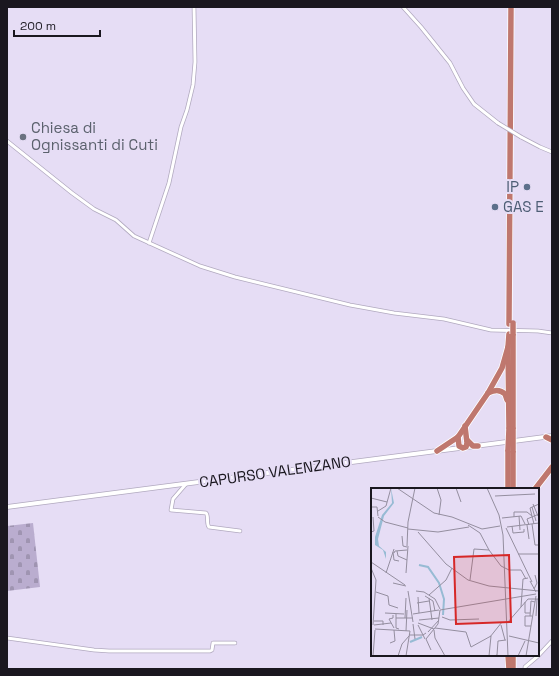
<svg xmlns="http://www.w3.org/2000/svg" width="559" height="676" font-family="'Space Grotesk',sans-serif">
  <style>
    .cemetery { fill: url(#cemetery-stones) }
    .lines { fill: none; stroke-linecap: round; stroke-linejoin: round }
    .street-casing { stroke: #b1a9bf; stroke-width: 4.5 }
    .secondary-casing { stroke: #b1a9bf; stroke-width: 5.5 }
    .highway-casing { stroke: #fff; stroke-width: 7 }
    .street { stroke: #fff; stroke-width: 3 }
    .secondary { stroke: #fff; stroke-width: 4 }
    .highway { stroke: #bf776e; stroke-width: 5.5 }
    .street-bridge-casing { stroke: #b1a9bf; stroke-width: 4.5; stroke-linecap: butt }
    .highway-bridge-casing { stroke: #fff; stroke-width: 7; stroke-linecap: butt }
    .street-bridge { stroke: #fff; stroke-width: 3 }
    .highway-bridge { stroke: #bf776e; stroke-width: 5.5 }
    .worship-dot { fill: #6b7280; stroke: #e6ddf5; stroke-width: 1.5 }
    .service-dot { fill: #5c6f8a; stroke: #e6ddf5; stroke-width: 1.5 }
    .labels { text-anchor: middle; stroke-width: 4; stroke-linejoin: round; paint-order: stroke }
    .worship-label { font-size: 15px; fill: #5b616d; stroke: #e6ddf5; text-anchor: start }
    .service-label { font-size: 15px; fill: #4e5e75; stroke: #e6ddf5; text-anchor: end }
    .street-label { font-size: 15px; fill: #1a171f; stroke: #e6ddf5 }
    .inset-river { fill: none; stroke: #97bbd4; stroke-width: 2 }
    .inset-road { fill: none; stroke: #948e9f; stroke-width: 1 }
    .view { fill: #d62828; fill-opacity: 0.15; stroke: #d62828; stroke-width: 2 }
    .inset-edge { fill: none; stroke: #1a171f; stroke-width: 2 }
  </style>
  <defs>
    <pattern id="cemetery-stones" width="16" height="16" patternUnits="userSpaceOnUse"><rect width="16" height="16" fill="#baadcf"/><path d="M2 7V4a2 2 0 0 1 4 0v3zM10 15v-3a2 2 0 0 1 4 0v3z" fill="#9f94b1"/></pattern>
  </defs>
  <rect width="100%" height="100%" fill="#e6ddf5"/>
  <polygon class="cemetery" points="33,523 40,587 7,591 7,526"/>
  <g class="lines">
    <defs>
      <g id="street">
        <polyline points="403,7 421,27 450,63 463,88 474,104 498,123"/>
        <polyline points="521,137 540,147 552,152"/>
        <polyline points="7,141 72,193 94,209 116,220 134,236 200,266 235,277 350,305 394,313 444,319 491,330 538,331 552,333"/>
        <polyline points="149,243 169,183 181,127 187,110 193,85 195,62 194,7"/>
        <path d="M186,484L173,499L171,510L206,513C209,516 206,523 209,527L240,531"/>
        <polyline points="7,638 94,650 109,651 210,651 212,650 213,643 235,643"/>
        <polyline points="525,669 525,667 538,656 552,641"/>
      </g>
      <polyline id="secondary" points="7,507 552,436"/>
      <g id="highway">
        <polyline points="509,324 511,7"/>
        <path d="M488,393C495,390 499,389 505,394L507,400"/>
        <polyline points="509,429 508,347 509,334"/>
        <polyline points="513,429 513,334"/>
        <polyline points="458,437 459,446 463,448 466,447 467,443 465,426"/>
        <polyline points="546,437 552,440"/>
        <polyline points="467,440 473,446 478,446"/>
        <polyline points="508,450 508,489"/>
        <polyline points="437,451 458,437 488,393 502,368 508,347"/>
        <polyline points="513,489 513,451"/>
        <polyline points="535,489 552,467"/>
        <polyline points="508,655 509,669"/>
        <polyline points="513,669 513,655"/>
      </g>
    </defs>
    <use href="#street" class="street-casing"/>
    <use href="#secondary" class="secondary-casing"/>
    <use href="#highway" class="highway-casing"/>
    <use href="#street" class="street"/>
    <use href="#secondary" class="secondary"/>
    <use href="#highway" class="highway"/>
    <defs>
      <polyline id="street-bridge" points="498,123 521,137"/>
      <g id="highway-bridge">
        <polyline points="513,323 513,334"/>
        <polyline points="508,450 509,429"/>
        <polyline points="513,451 513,429"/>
      </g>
    </defs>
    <use href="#street-bridge" class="street-bridge-casing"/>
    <use href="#highway-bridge" class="highway-bridge-casing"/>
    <use href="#street-bridge" class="street-bridge"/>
    <use href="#highway-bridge" class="highway-bridge"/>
  </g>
  <circle class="worship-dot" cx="23" cy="137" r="4"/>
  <g class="service-dot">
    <circle cx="527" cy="187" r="4"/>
    <circle cx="495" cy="207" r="4"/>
  </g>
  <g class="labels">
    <g class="worship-label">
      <text x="31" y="133">Chiesa di<tspan x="31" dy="17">Ognissanti di Cuti</tspan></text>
    </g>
    <g class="service-label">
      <text x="519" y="192">IP</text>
      <text x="503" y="212" text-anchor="start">GAS E</text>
    </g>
    <g class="street-label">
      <text transform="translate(275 472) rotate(-8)" y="5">CAPURSO VALENZANO</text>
    </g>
  </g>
  <g transform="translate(371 488)">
    <rect width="168" height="168" fill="#e6ddf5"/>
    <path d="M20,0L23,15L13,28L7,51L8,58L15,64V71L12,62L4,57V49L11,27L21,15Z" fill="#97bbd4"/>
    <path class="inset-river" d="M48,77L57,79L68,95L73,111L72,127M39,154L51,149"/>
    <path class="inset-road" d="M26,0L63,25L81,29L111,41L129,38M66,0L70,12L68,27M85,0L90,14M116,0L128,27L132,47L137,168M124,8L164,6M0,10L16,14M162,16L167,28M0,19H6L7,28M161,19L165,33M7,23L15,18L20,0M148,28L149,42M7,29L14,34L37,40M143,29V24H156L161,28M131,30L150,28L154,36M161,36L164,57H168V54M163,36L159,20L168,16M97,37L109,45L118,62L130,78L138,82H150L155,91M156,37L158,51M158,37L156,31L168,26M141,38L142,45L153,44V41M136,39L168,35M135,40L161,94M37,41L67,44L98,39M0,44L3,43L2,29M47,44L75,76L97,92L118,98L168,103M31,48L32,58L36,59M36,58L37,34L44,0M26,63L27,68L36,72M22,64L23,72L28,73M23,65L24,63L36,62M147,66H168M0,74L34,97M0,80L5,92L2,137M15,85L23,61M35,85L37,58M99,92L103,61L118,62M159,93L165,104M22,95L35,98M163,101L166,95L164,87M37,103L42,134M45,103L53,104L64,111L69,121M5,104L17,108L18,117L27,120M58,107L75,92L81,80M54,108L62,113L64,123M47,109L48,125M58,110L61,132M154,114V125H159M46,115L58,113M150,119L152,91L157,90M69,122L165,106M14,125L33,126M25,126V140L28,141M42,126L68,122M22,127V130L18,131L23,140M159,128L160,113L164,114M165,128L166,111M71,129L79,132L108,131M25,130H42M34,130L35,110M48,132L68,130M3,133H12V137M137,134L157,111H167M47,135L63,141M42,136L44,151M3,137L20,135M47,137L52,147L55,145M130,137L134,152M160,138H154V128H161M64,140L95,144L100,159L120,148L118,168M4,141L39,143L35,168M63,142L64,150L74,168M35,143L36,122M57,144L68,132M38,147H52L54,151M138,148L168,155M119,149L131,134M55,151L67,136L69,122M55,151L60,162M19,155L24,153L23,142M2,168L4,142M27,168L31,156L38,148M123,168L126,167L127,153L135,152M147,168L154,153M155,168L165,108"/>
    <path class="view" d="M138,67L140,134L85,136L83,69Z"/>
    <rect width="168" height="168" class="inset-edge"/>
  </g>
  <rect width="559" height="676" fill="none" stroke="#1a171f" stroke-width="16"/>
  <path d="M14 30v6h86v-6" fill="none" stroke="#1a171f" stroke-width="2"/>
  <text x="20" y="30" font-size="12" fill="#1a171f" stroke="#e6ddf5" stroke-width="3" paint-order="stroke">200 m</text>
</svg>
